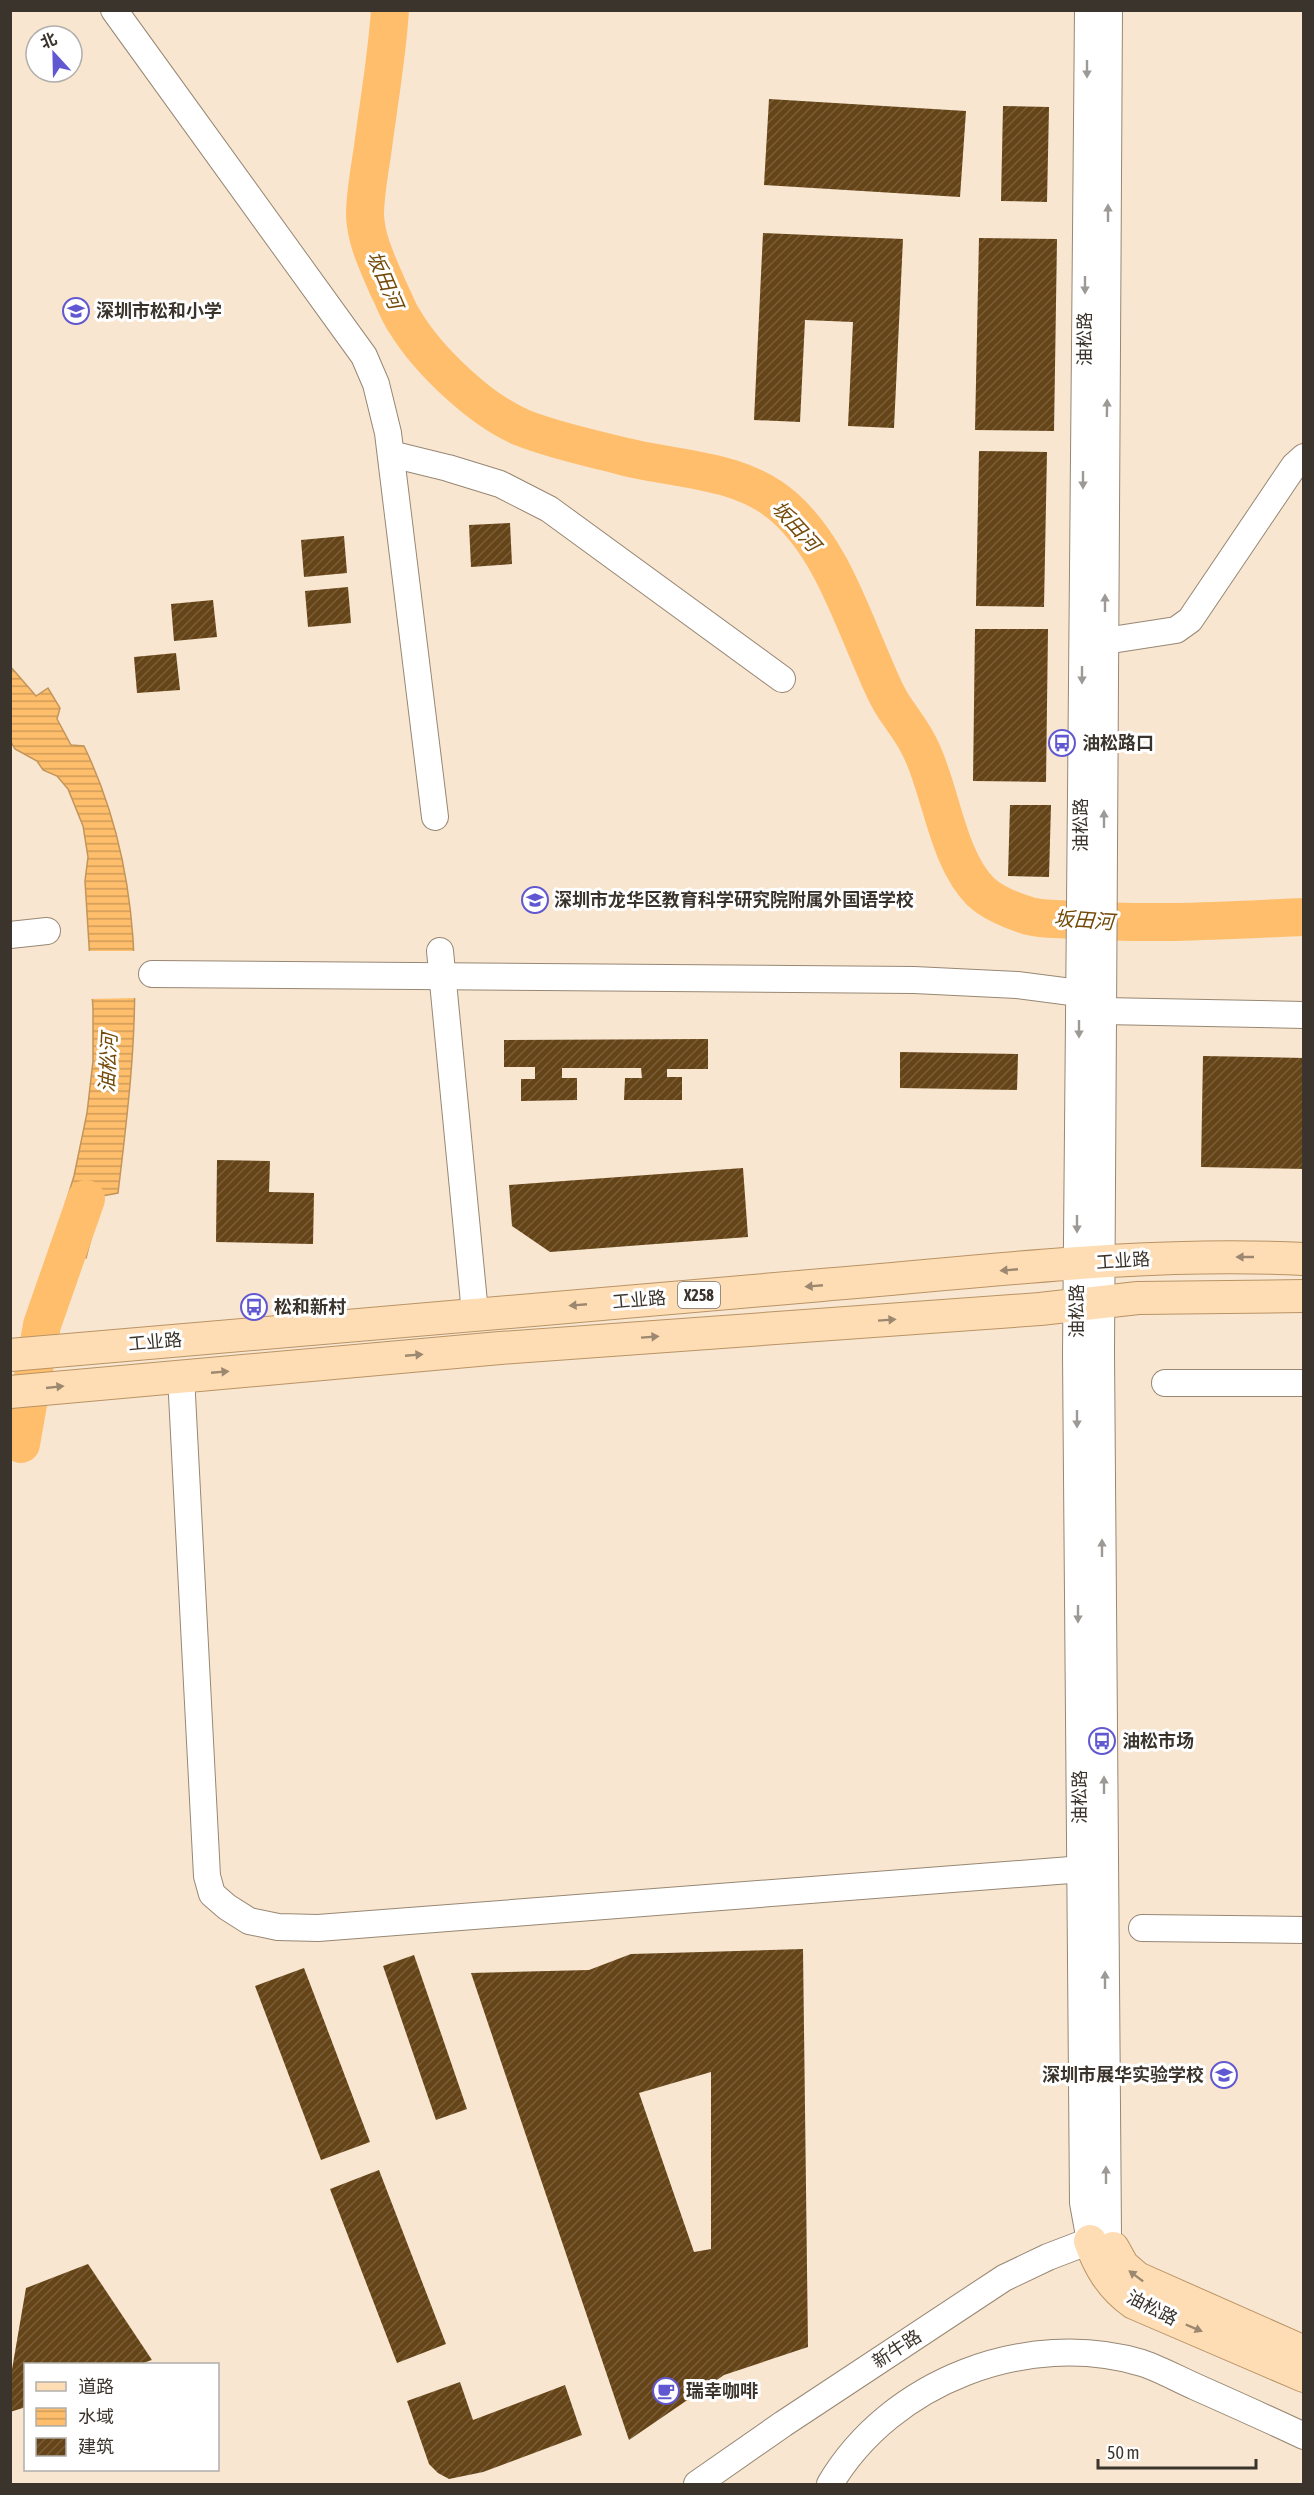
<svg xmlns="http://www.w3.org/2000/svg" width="1314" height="2495" font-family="'Asap Condensed','Noto Sans SC',sans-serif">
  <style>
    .water { fill: url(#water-rules); stroke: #c49559; stroke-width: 1.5 }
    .pier { fill: #f8e6d1 }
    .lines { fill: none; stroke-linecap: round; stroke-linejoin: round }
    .river { stroke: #febe6c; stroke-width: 38 }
    .building { fill: url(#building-hatch); fill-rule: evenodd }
    .minor-casing { stroke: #978773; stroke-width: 28 }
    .major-casing { stroke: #b99364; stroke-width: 34 }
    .minor { stroke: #fff; stroke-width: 26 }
    .major { stroke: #feddb4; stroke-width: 32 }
    .oneway { fill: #9d9a96 }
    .oneway2 { fill: #9c8870 }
    .labels { text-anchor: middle; stroke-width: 6; stroke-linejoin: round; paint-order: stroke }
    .shield { fill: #fff; stroke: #76716b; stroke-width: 1.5 }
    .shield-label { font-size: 16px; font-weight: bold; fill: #3b342c }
    .poi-label { font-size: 18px; font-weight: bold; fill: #3b342c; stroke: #fff; text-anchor: start }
    .street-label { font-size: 18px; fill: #3b342c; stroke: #fff }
    .water-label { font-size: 20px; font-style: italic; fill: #734a08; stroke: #fff }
  </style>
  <defs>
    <pattern id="water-rules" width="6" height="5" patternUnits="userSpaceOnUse" patternTransform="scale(1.5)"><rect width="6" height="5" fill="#febe6c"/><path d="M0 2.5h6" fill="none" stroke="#cf9b59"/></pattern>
    <pattern id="building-hatch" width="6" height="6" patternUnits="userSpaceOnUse" patternTransform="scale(1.5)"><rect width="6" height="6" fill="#654518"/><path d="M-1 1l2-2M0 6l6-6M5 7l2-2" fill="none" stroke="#785e3a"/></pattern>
  </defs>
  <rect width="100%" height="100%" fill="#f8e6d1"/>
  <path class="water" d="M10,666L36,696L48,688L60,708L57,719L71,745L84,746C154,892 137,1038 118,1193L102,1196L86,1258L54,1241L74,1176L87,1113L93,1061V1009L85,881L88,857L83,826L68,789L57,776L43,770L37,761L15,749L11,742Z"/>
  <polygon class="pier" points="87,951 137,951 137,998 89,999"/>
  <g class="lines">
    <g class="river">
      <path d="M390,10C387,56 379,101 373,147C370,169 365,193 365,215C366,241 378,264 388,288C394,299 398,312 405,322C428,360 481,411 523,428C556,441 591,448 626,457C679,470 741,469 784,507C828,546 848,606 871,659C878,675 884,692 894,707C904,722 915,735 922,752C941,792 948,860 981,892C993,903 1013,911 1029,916C1045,920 1065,919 1082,920C1156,925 1230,920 1304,917"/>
      <polyline points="21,1444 42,1325 86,1199"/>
    </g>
  </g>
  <g class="building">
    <polygon points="769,99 966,111 960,197 764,185"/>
    <polygon points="1003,106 1049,107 1047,202 1001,201"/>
    <polygon points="763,233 903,239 894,428 848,426 853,322 805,320 800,422 754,420"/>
    <polygon points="979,238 1057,239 1054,431 975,430"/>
    <polygon points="979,451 1047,452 1044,607 976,606"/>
    <polygon points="510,523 512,564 471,567 469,525"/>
    <polygon points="344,536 347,573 304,577 301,540"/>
    <polygon points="348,587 351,623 308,627 305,591"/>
    <polygon points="213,600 217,637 174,641 171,604"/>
    <polygon points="975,629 1048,629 1046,782 973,781"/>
    <polygon points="176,653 180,690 137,693 134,657"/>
    <polygon points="1010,805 1051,805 1049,877 1008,876"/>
    <polygon points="708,1039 708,1069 667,1069 667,1077 682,1077 682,1100 624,1100 625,1078 642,1078 641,1068 562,1068 562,1078 577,1078 577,1100 521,1101 521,1079 535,1079 535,1067 504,1067 504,1040"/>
    <polygon points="900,1052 1018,1054 1017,1090 900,1088"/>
    <polygon points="1203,1056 1304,1058 1304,1169 1201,1167"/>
    <polygon points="217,1160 270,1161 269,1192 314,1193 313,1244 216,1242"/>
    <polygon points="743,1168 748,1237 550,1252 512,1226 509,1185"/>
    <path d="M803,1949L808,2347L724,2375L629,2440L471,1973L589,1970L631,1954ZM711,2072V2249L694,2252L639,2093Z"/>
    <polygon points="414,1955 467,2109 436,2120 383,1966"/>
    <polygon points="304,1968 370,2142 321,2160 255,1986"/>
    <polygon points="379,2170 446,2344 397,2363 330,2189"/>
    <polygon points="88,2264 152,2360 140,2364 26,2364 26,2407 10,2412 10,2381 26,2288"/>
    <polygon points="460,2382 473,2420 565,2385 582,2435 483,2472 449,2479 438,2473 429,2464 407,2401"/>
  </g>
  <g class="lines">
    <defs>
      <g id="minor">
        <polyline points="114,10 364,356 376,384 388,433 435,817"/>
        <polyline points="1088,10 1076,1354 1083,2203 1090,2241"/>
        <polyline points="391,454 448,468 500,484 549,509 782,679"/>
        <polyline points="1105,641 1176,630 1190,620 1294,466 1304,457"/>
        <polyline points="10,935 47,931"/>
        <polyline points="440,951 475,1313"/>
        <polyline points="152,974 914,980 1017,985 1079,993"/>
        <polyline points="1103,1011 1304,1015"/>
        <polyline points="181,1376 207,1876 212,1894 227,1907 249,1921 278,1927 318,1928 1096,1868"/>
        <polyline points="1165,1383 1304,1383"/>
        <polyline points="1142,1928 1304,1930"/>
        <polyline points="697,2484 783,2424 1004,2278 1048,2257 1108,2234 1101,1352 1109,10"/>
        <path d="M830,2484C891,2381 1027,2329 1142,2363C1160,2369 1178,2379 1196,2387C1232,2403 1268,2419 1304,2436"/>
      </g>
      <g id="major">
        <path d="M10,1355C281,1331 552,1307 822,1285C982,1272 1143,1251 1304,1259"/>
        <polyline points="10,1392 500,1348 1040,1309 1138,1298 1304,1296"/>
        <path d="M1090,2241C1099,2266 1111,2287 1134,2303L1304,2376"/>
        <polyline points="1113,2248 1123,2266 1137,2278 1304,2352"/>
      </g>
    </defs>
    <use href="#minor" class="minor-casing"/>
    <use href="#major" class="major-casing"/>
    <use href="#minor" class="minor"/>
    <use href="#major" class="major"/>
  </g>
  <defs><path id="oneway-solid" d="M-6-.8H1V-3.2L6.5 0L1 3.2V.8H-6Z" transform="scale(1.5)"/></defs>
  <g class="oneway">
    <use href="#oneway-solid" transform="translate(1087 69) rotate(90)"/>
    <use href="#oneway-solid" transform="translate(1108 213) rotate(-90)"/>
    <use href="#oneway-solid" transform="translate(1085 285) rotate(90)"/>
    <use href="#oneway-solid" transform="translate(1107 408) rotate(-89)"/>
    <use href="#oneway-solid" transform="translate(1083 480) rotate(90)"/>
    <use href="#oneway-solid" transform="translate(1105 603) rotate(-90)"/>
    <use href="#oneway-solid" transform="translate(1082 675) rotate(90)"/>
    <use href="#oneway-solid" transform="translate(1104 819) rotate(-90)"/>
    <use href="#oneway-solid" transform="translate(1079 1029) rotate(90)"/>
    <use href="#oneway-solid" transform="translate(1077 1224) rotate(90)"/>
    <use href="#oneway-solid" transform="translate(1077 1419) rotate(90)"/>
    <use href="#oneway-solid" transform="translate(1102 1548) rotate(-90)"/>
    <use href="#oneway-solid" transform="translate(1078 1614) rotate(90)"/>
    <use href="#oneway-solid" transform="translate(1104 1785) rotate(-90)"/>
    <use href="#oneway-solid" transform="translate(1105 1980) rotate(-90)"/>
    <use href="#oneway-solid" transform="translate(1106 2175) rotate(-90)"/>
  </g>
  <g class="oneway2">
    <use href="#oneway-solid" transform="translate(1245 1257) rotate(-180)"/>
    <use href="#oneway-solid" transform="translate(1009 1270) rotate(175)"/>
    <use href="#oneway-solid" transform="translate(814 1286) rotate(175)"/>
    <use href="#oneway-solid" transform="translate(578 1305) rotate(175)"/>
    <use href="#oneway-solid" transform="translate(887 1320) rotate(-4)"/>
    <use href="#oneway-solid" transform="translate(650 1337) rotate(-4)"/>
    <use href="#oneway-solid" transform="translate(414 1355) rotate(-5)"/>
    <use href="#oneway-solid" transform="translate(220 1372) rotate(-5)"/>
    <use href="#oneway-solid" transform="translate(55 1387) rotate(-6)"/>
    <use href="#oneway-solid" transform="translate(1136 2276) rotate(-143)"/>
    <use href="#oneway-solid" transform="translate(1194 2328) rotate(23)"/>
  </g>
  <defs>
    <symbol id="school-ring" viewBox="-11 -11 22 22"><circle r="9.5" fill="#fff" stroke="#6158d1" stroke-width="1.5"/><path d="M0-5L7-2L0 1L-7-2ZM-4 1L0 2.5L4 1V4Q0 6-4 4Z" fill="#6158d1"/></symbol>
    <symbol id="bus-ring" viewBox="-11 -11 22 22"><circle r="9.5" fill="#fff" stroke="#6158d1" stroke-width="1.5"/><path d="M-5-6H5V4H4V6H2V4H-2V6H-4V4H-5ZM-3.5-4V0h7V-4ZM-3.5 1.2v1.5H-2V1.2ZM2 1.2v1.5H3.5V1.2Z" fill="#6158d1"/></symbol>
    <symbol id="cafe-ring" viewBox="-11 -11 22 22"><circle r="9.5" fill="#fff" stroke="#6158d1" stroke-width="1.5"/><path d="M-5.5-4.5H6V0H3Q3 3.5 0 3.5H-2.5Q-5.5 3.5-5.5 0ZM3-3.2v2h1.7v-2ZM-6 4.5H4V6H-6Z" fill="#6158d1"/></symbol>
  </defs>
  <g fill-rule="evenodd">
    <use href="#school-ring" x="61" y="296" width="30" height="30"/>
    <use href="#bus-ring" x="1047" y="728" width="30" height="30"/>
    <use href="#school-ring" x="520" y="885" width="30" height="30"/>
    <use href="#bus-ring" x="239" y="1292" width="30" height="30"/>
    <use href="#bus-ring" x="1087" y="1726" width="30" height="30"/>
    <use href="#school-ring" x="1209" y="2060" width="30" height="30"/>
    <use href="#cafe-ring" x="651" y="2376" width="30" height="30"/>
  </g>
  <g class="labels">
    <rect class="shield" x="678" y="1282" width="42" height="26" rx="4.5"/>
    <g class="shield-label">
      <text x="699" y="1301">X258</text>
    </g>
    <g class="poi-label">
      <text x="96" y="317">深圳市松和小学</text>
      <text x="1082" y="749">油松路口</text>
      <text x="554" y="906">深圳市龙华区教育科学研究院附属外国语学校</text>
      <text x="274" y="1313">松和新村</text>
      <text x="1122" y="1747">油松市场</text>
      <text x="1204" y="2081" text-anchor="end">深圳市展华实验学校</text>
      <text x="686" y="2397">瑞幸咖啡</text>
    </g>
    <g class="street-label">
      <text transform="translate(1085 339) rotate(-90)" y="6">油松路</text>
      <text transform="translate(1081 825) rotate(-90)" y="6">油松路</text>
      <text transform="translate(1123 1261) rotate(-4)" y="6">工业路</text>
      <text transform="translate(639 1300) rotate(-5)" y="6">工业路</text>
      <text transform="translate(1077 1311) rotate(-90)" y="6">油松路</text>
      <text transform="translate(155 1342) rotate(-5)" y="6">工业路</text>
      <text transform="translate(1080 1797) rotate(-90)" y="6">油松路</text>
      <text transform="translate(1152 2308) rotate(27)" y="6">油松路</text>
      <text transform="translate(897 2349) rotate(-33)" y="6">新牛路</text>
    </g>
    <g class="water-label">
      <text transform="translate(385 280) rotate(67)" y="7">坂田河</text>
      <text transform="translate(796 526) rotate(48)" y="7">坂田河</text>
      <text transform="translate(1084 920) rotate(4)" y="7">坂田河</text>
      <text transform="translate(108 1063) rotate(-87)" y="7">油松河</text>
    </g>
  </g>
  <rect width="1314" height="2495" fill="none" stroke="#3b342c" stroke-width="24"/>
  <rect x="24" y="2363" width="195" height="108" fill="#ffffff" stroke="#b1aeab" stroke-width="1.5"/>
  <rect x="36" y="2382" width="30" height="9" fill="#feddb4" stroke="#b1aeab" stroke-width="1.5"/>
  <text x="78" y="2393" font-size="18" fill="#3b342c">道路</text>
  <rect x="36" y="2408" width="30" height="18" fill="url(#water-rules)" stroke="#b1aeab" stroke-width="1.5"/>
  <text x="78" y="2423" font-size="18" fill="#3b342c">水域</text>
  <rect x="36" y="2438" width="30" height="18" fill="url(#building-hatch)" stroke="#b1aeab" stroke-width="1.5"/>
  <text x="78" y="2453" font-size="18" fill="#3b342c">建筑</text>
  <g transform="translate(54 54) rotate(338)"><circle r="28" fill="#ffffff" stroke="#b1aeab" stroke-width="1.5"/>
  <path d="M0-4.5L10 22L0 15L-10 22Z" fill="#6158d1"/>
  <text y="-9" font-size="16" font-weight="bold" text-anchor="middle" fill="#3b342c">北</text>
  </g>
  <path d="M1098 2459v9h158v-9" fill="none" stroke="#3b342c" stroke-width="3"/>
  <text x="1107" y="2459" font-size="18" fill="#3b342c" stroke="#ffffff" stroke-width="4.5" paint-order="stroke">50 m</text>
</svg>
